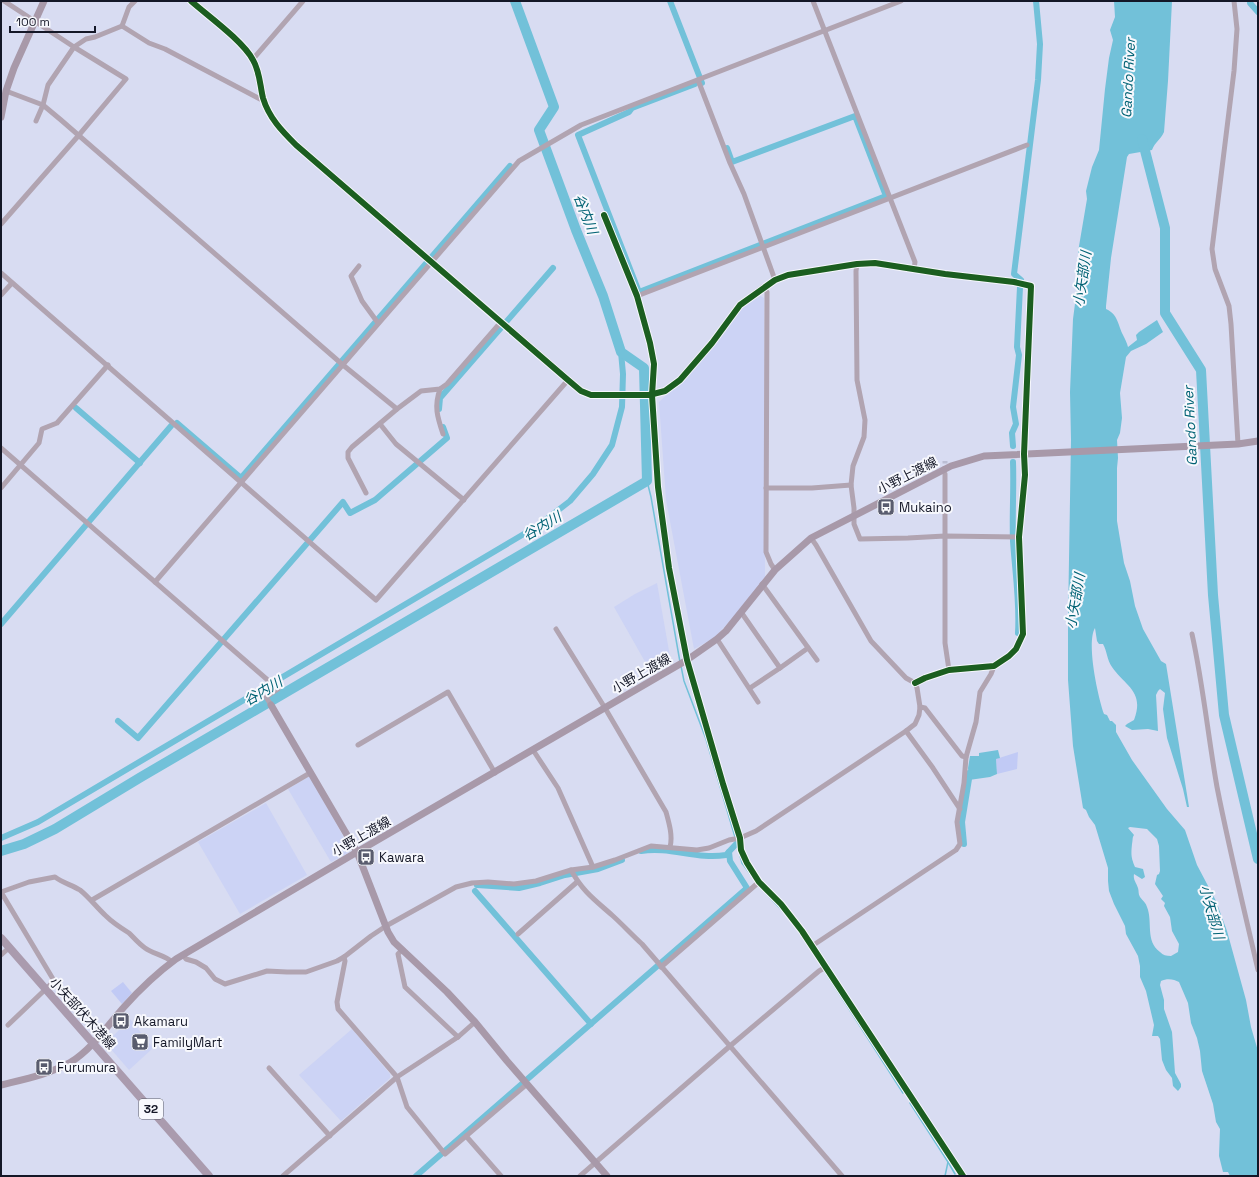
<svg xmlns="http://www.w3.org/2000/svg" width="1259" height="1177" font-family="'Space Grotesk','Noto Sans JP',sans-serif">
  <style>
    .built { fill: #ccd3f5 }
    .green { fill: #c1caf5 }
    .water { fill: #72c1d9; fill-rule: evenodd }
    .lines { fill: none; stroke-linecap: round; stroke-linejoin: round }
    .stream { stroke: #72c1d9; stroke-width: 1.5 }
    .canal { stroke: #72c1d9; stroke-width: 6 }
    .river { stroke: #72c1d9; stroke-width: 10 }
    .street-tunnel { stroke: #bbbed4; stroke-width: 5; stroke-dasharray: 5 2.5; stroke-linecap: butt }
    .street { stroke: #b1a4b1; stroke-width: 5 }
    .secondary { stroke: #a899a9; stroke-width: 7 }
    .primary { stroke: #aa9bae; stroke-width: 8 }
    .cycleway-casing { stroke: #f7f8fd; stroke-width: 8 }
    .cycleway { stroke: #1b5e20; stroke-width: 6 }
    .labels { text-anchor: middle; stroke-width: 4; stroke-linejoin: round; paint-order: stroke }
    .shield { fill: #f7f8fd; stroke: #585a67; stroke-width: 1 }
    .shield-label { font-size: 12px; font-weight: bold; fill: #141727 }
    .street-label { font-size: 13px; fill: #141727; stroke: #f7f8fd }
    .poi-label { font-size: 13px; fill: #141727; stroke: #f7f8fd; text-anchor: start }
    .water-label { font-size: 14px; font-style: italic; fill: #016274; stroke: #f7f8fd }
  </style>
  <rect width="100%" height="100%" fill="#d8dcf2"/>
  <g class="built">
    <polygon points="759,295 764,298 765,577 740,610 714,638 694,649 666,500 659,402 698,365 740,309"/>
    <polygon points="657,583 671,662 656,673 652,674 614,607 635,594"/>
    <polygon points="310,776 349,847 350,851 348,853 331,862 288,789"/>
    <polygon points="266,803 307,875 240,914 198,842"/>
    <polygon points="130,1019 153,1048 129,1070 110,1048 110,1039"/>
    <polygon points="352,1029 390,1074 390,1078 341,1121 299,1075"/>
  </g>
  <g class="green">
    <polygon points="1018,752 1017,769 997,774 996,759"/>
    <polygon points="123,982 132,993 122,1004 111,991"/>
  </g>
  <g class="water">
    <path d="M1114,1H1172L1168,81L1164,132C1161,139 1155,142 1152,150L1129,154L1127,157L1111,258L1106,306V309C1118,314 1118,325 1123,335C1125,339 1127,343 1128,347L1137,340L1136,335L1139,332L1157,320L1163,332L1146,344L1131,351L1126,357L1120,393L1122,418L1120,433L1117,440L1118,458L1117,468V521L1124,563L1130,581L1135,606L1143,629L1161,661L1166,664L1189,807H1187L1183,789L1167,738L1163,709L1165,693L1160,689L1158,691L1156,695L1158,731L1148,729L1132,730L1125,726L1127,724L1134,720C1145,691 1125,686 1112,667C1107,660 1107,651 1103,644H1099L1097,641L1095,628C1086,643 1098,697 1104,714L1107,715L1110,721H1112L1116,725V732L1132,760L1167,809L1185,830L1197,865L1216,901L1227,931L1246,1000L1251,1027L1258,1051V1176H1230L1228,1172H1223L1219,1156L1220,1129L1216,1122L1213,1104L1202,1071L1200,1051L1197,1038L1191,1023L1188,1003L1179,982C1174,979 1167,978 1161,981L1160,985L1164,1000V1009L1172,1032L1175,1073L1181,1084V1087L1178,1091L1173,1086L1172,1078L1166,1070L1162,1060L1160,1039L1158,1036H1152L1154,1025L1146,991L1140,977V966L1138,956L1126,934L1125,926L1114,904L1109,891L1108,881V868L1095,825L1089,817L1086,810L1083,808L1073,746L1068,680V619L1071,440L1070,392L1073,319L1081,258L1078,252L1087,199L1086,191L1092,167L1099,150L1105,89L1109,58L1113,40L1110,30L1115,17ZM1130,827L1147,829L1157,839L1159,846L1160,871L1159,874L1157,875L1155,884L1163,896L1161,899L1165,903L1164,906L1170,917L1172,931L1179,944L1178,952L1171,956C1166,956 1163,955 1160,952C1145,941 1153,922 1147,907C1146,903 1143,901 1140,897C1138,894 1139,891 1138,888C1136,882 1133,880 1134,874L1142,879L1145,877L1143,869L1135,867C1131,857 1131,855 1132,844C1133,840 1132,838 1134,835L1128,828Z"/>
    <polygon points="998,750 1000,758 996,759 997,774 990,777 969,780 968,768 970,756 979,756 979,753"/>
  </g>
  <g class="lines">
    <g class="stream">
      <polyline points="647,481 651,497 680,662"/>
      <polyline points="681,666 684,681 706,739 735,837"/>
      <polyline points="736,841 742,863 756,882"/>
      <polyline points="758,885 790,919"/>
      <polyline points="793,923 812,951"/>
      <polyline points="818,960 822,967"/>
      <polyline points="824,970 903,1093"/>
      <polyline points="910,1103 948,1162 955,1174"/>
      <polyline points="945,1176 948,1162"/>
    </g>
    <g class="canal">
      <polyline points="670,1 702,83"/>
      <polyline points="1250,1 1250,3 1258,12"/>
      <polyline points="695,84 632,108 629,112 578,135 639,292 886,196 855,116 732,162 727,148"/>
      <polyline points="1021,280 1014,274 1038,80 1040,44 1036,1"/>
      <polyline points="76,408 140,463"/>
      <polyline points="439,409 440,398 553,268"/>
      <polyline points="177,423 241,478 510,166"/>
      <polyline points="1013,446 1012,433 1016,424 1013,407 1019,355 1017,347 1020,287"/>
      <path d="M1013,462C1014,488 1012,515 1013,541C1015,571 1020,602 1018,633"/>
      <polyline points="1,624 171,426"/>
      <polyline points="118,721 138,738 343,502 350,513 375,500 447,438 443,427"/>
      <polyline points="1,838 38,822 539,525 570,501 593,474 612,445 622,407 623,374 621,352"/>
      <polyline points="964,844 962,822 969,779 969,773"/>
      <path d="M641,851C670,846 697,860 726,855L737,843"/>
      <polyline points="477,885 519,888 540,883 565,875 598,869 622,860"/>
      <polyline points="475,891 591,1024"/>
      <polyline points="416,1176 747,888 730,861 729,852"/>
    </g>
    <g class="river">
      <polyline points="1142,139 1165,228 1165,313 1201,370 1213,595 1224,715 1258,859"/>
      <polyline points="1,851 24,844 55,829 141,777 647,481 644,368 621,352 603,296 576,230 539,130 554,107 515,1"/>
    </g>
    <polyline class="street-tunnel" points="945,471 945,461"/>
    <g class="street">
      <polyline points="4,1 74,47 86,39 95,37 122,26 129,7 135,1"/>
      <polyline points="813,1 915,262 914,269"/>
      <polyline points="1234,1 1237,29 1234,71 1212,249 1215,269 1229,306 1231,324 1238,444"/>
      <polyline points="122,26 149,43 165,49 260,99 263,99"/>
      <polyline points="253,59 303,1"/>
      <polyline points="698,80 730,163 744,194 775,280"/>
      <polyline points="6,91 43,105 61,120 343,365 397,409"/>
      <polyline points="604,215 637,296 650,343 654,364 652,395 658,487 669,568 687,660 723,784 740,838 741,850 747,863 759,882 781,904 802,931 963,1176"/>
      <polyline points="1,224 79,135 126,79 74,47 48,85 43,105 36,121"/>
      <polyline points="857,264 856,271 857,380 865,420 864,437 853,466 851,485 854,508 854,524 860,539 908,538 945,536 1019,537"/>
      <polyline points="359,266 351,276 362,301 378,323"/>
      <polyline points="1,273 376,600 568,380"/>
      <polyline points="1,295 12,283"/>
      <polyline points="637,296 1027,145"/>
      <path d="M440,389C434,406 437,416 443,434"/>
      <polyline points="380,424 396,444 464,500"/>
      <polyline points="1,448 278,689 266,697 271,705"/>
      <polyline points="945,474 945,643 949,670"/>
      <polyline points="1,488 39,443 42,429 57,423 108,365"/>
      <polyline points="766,488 812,488 851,485"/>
      <polyline points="366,493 348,458 348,452 352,447 397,409 421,391 440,389 447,384 501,322"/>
      <polyline points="775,570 771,564 766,552 767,292 763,288 775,280 788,275 857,264 875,263 945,274 1014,282 1031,286 1024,454 1025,475 1019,537 1023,634 1016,649 1009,656 994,666 949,670 925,678 915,683"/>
      <polyline points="155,582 519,161 581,125 901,1"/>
      <polyline points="762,584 817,660"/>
      <polyline points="741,612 780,668 750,688"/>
      <path d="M556,629L605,708L666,812C669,823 673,836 670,847"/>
      <path d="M1192,634C1203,684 1208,736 1217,787C1229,848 1244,909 1258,970"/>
      <polyline points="717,639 758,702"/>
      <polyline points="780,668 808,648"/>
      <polyline points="906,731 933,768 960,809"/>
      <polyline points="358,745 448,692 495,773"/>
      <polyline points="533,750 558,788 593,867"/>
      <polyline points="966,757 976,722 980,692 991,674 994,666"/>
      <path d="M571,870C583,892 595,900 613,916C623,925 632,935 642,944L842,1176"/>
      <path d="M1,892L29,882L55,877C63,883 72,885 80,890C90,898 97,908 106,916C113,923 121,928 129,933C134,938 139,944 145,948C153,954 165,955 172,962"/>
      <polyline points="1,892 53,979 51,984 8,1025"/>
      <polyline points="92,900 310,773"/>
      <polyline points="518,934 577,882"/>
      <polyline points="812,946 956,850 960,844 957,822 964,783 966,757 962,756 925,708 920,707"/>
      <polyline points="402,950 398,954 405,987 458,1037"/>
      <polyline points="1,955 10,947"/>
      <polyline points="183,955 186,959 196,962 206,968 215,979 225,984 267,971 287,972 306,972 337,961 344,957 371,936 386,926 456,887 472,883 488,882 514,884 536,881 571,870 593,867 615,860 651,846 697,850 709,848 729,840 740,838 756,831 906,731 915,724 919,715 920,707 917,688 915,683 906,678 871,641 816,545 811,538"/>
      <polyline points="344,957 345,961 337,1002 338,1009 397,1077 407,1107 445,1154 527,1084"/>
      <polyline points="661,967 759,882"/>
      <polyline points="269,1068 330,1136"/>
      <polyline points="466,1136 501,1176"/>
      <polyline points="283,1176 397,1077 458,1037 475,1022"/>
      <polyline points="580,1176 730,1046 819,971 826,967"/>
    </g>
    <g class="secondary">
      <path d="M191,1C208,16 243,41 253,60C260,72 260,86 263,98C269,118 282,131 296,145L581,391L591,395H649L665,391L680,380L712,343L740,305L763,288"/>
      <polyline points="1,117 6,91 14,68 44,1"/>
      <polyline points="271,705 357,852 388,932 394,942 447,992 475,1022 507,1061 607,1176"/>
      <path d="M1,1085C25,1079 50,1074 71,1062C93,1048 107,1026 124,1007C140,989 157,973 176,959L357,852L687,660L717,639L726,631L775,570L811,538L951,466L984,456L1238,444L1258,441"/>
    </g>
    <polyline class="primary" points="1,938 209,1176"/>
    <defs>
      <g id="cycleway">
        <path d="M191,1C208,16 243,41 253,60C260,72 260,86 263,98C269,118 282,131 296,145L568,380L581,391L591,395H649L665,391L680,380L712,343L740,305L775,280L788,275L857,264L875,263L945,274L1014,282L1031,286L1024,454L1025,475L1019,537L1023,634L1016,649L1009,656L994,666L949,670L925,678L915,683"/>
        <polyline points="604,215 637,296 650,343 654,364 652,395 658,487 669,568 687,660 723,784 740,838 741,850 747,863 759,882 781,904 802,931 963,1176"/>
      </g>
    </defs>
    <use href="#cycleway" class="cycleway-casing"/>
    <use href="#cycleway" class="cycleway"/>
  </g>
  <defs>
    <symbol id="bus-square" viewBox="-11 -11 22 22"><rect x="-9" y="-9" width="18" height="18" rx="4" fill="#595c6e" stroke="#f7f8fd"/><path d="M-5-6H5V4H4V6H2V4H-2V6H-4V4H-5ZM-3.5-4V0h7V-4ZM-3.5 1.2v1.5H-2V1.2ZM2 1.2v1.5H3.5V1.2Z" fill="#fff"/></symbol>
    <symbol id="supermarket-square" viewBox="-11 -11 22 22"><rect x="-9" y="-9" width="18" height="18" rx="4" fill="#595c6e" stroke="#f7f8fd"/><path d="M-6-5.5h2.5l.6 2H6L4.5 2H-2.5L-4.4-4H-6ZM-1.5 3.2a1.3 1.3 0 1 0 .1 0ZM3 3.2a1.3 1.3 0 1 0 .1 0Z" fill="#fff"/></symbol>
  </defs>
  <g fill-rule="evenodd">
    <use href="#bus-square" x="876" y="497" width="20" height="20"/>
    <use href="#bus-square" x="356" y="847" width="20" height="20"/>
    <use href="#bus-square" x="111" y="1011" width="20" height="20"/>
    <use href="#supermarket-square" x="130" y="1032" width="20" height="20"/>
    <use href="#bus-square" x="34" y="1057" width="20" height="20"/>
  </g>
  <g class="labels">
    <rect class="shield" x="139" y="1099" width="24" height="20" rx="3"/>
    <g class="shield-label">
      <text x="151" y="1113">32</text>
    </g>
    <g class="street-label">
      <text transform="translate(907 475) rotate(-27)" y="5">小野上渡線</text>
      <text transform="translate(641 673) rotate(-30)" y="5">小野上渡線</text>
      <text transform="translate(361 836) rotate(-30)" y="5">小野上渡線</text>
      <text transform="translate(83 1013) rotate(48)" y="5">小矢部伏木港線</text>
    </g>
    <g class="poi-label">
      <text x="899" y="512">Mukaino</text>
      <text x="379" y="862">Kawara</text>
      <text x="134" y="1026">Akamaru</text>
      <text x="153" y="1047">FamilyMart</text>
      <text x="57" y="1072">Furumura</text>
    </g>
    <g class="water-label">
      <text transform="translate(1128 78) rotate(-87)" y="5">Gando River</text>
      <text transform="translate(586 214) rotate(69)" y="5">谷内川</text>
      <text transform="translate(1082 279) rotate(-82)" y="5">小矢部川</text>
      <text transform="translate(1190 426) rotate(-93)" y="5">Gando River</text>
      <text transform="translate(542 526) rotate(-31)" y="5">谷内川</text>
      <text transform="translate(1075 601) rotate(-80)" y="5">小矢部川</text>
      <text transform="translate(263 691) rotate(-31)" y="5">谷内川</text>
      <text transform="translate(1212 912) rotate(74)" y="5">小矢部川</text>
    </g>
  </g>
  <rect width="1259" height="1177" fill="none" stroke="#141727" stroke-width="4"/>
  <path d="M10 26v6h85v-6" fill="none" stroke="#141727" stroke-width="2"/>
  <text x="16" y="26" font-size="12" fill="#141727" stroke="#f7f8fd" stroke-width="3" paint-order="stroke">100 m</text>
</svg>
